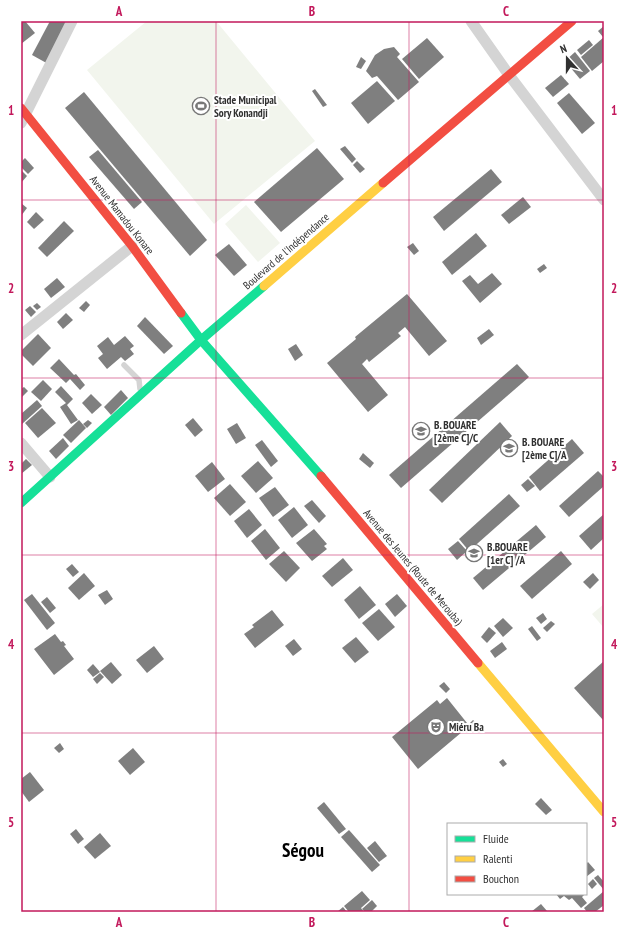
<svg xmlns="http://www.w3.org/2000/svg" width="625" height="933" font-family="'PT Sans Narrow',sans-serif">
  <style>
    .green { fill: #f2f5ed }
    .building { fill: #7f7f7f }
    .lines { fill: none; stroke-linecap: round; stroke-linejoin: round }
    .lane { stroke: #d4d4d4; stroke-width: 5.5 }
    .street { stroke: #d4d4d4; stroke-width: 11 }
    .fast { stroke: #16e098; stroke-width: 9 }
    .slow { stroke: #ffcf43; stroke-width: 9 }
    .jam { stroke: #f24e42; stroke-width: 9 }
    .grid { fill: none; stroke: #c2185b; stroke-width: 1; stroke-opacity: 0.55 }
    .labels { text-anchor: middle; stroke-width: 4; stroke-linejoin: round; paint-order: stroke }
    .poi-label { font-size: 11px; font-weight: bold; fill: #303030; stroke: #fff; text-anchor: start }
    .street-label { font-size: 11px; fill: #303030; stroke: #fff }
    .town-label { font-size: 19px; font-weight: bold; fill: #000; stroke: #fff }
    .neatline { fill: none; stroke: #c2185b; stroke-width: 1.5 }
    .grid-label { font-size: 13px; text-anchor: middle; font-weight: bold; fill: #c2185b }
  </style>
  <rect width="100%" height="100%" fill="#fff"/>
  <g class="green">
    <polygon points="147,21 216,21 315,141 214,224 87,70"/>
    <polygon points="246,205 280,243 258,262 225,224"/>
    <polygon points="604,604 604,628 592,614"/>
  </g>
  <g class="building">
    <polygon points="21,21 25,21 35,33 21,44"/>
    <polygon points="50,21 71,21 50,65 32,55"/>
    <polygon points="604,26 604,36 603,37 598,31"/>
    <polygon points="604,37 604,61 592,71 581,57"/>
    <polygon points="427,38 444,57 419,79 402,59"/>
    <polygon points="589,40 593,45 581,55 577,50"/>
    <polygon points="394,47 400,54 397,57 419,82 398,100 377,76 372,78 366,71 375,55 384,49"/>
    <polygon points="575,52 590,71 580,79 565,61"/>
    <polygon points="361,57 366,61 361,69 356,67"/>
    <polygon points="561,75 569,84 553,97 545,88"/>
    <polygon points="377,81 395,101 368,124 351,103"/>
    <polygon points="315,89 327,105 323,107 312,91"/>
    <polygon points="84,92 207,240 190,256 65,108"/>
    <polygon points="569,93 595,123 582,134 557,103"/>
    <polygon points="345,146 356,159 352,163 340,149"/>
    <polygon points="317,148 344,179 281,232 254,202"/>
    <polygon points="98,150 142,202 134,209 89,157"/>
    <polygon points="25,158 34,168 28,174 21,167 21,162"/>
    <polygon points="357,161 365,169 360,173 353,165"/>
    <polygon points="491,169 502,182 444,231 433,217"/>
    <polygon points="21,170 27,176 21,183"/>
    <polygon points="523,197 531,207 509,224 501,215"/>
    <polygon points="21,203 27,208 21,216"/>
    <polygon points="36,212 44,220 34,229 27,222"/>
    <polygon points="64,221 74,231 47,257 38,248"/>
    <polygon points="476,233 487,246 452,275 442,262"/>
    <polygon points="413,243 419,251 414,255 407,247"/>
    <polygon points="229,244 247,265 234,276 215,255"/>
    <polygon points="544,264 547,268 540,273 537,269"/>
    <polygon points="492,273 502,284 480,303 462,281 470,275 478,284"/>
    <polygon points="57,278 65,287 51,298 44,289"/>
    <polygon points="407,294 447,341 429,356 405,327 398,333 401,336 369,362 367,359 362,364 388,395 368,412 327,363 356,339 355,337"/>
    <polygon points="86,301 90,305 84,312 79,308"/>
    <polygon points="37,303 41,307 37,310 33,306"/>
    <polygon points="30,306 36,312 31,317 25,310"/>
    <polygon points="66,313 73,320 63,329 57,322"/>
    <polygon points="145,317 173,346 164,354 137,326"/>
    <polygon points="489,329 494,335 481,345 477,338"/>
    <polygon points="38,334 51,348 33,366 21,354 21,351"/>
    <polygon points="125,336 134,346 130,349 134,354 125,361 121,357 107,369 98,358 103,354 97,346 108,337 114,345"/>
    <polygon points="296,344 303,355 295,361 288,349"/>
    <polygon points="59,359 74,375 76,374 85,385 80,390 70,379 66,383 50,368"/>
    <polygon points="517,364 529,377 401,488 389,475"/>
    <polygon points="43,380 52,389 41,401 31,392"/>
    <polygon points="61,386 73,399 67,405 78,420 71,424 60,407 66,403 55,392"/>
    <polygon points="24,387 28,391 21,398 21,389"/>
    <polygon points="121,390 128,398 111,415 104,407"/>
    <polygon points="91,394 102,405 92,414 82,403"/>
    <polygon points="37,400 42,406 22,424 21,423 21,414"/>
    <polygon points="42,408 56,423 38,438 25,423"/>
    <polygon points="193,418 203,430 195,437 185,425"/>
    <polygon points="79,420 86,428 71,443 63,435"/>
    <polygon points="88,420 92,423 87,428 83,424"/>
    <polygon points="500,422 512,436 442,503 429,490"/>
    <polygon points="237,423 246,438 236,444 227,429"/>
    <polygon points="63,438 69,446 56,459 49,451"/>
    <polygon points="572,439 584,453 540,491 529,477"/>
    <polygon points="262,440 278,461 271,467 255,445"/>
    <polygon points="363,453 374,463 370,468 359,459"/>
    <polygon points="26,459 32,465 21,474 21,464"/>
    <polygon points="258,461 273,478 256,493 241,476"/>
    <polygon points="212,462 225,479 208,492 195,476"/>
    <polygon points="598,471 604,477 604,486 569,517 559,506"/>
    <polygon points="528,479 535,486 527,492 521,485"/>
    <polygon points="230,484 246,502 230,516 214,498"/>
    <polygon points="275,487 289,505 273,517 259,498"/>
    <polygon points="509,494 520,506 469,551 459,539"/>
    <polygon points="312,500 326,516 319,523 304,506"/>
    <polygon points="294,507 308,525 292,538 278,520"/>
    <polygon points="249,509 262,525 247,538 234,521"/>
    <polygon points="604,514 604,538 591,550 579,536"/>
    <polygon points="536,525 546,537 483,590 473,578"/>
    <polygon points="265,529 280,548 266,560 251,541"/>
    <polygon points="314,529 327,544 324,546 327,549 312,561 296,543"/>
    <polygon points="458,541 467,551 457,560 448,549"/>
    <polygon points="284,551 300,568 286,582 269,564"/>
    <polygon points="561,551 572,564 532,599 520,586"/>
    <polygon points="343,558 353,570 332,587 322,576"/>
    <polygon points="72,564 79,572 73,577 66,569"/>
    <polygon points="84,573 95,586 79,600 68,588"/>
    <polygon points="593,573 599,580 590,589 583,582"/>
    <polygon points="360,586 376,605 359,619 344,600"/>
    <polygon points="107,590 113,599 105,605 98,595"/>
    <polygon points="32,594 55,623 47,630 24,600"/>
    <polygon points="397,594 407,606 395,617 385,604"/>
    <polygon points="47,597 56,608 50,613 41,602"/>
    <polygon points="379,609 395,627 378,641 362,623"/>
    <polygon points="272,610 284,625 255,648 244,634 254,627 252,625"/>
    <polygon points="543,613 547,619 541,624 536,618"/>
    <polygon points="503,618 513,628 503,637 494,626"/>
    <polygon points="551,621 555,624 547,632 543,628"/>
    <polygon points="532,626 541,638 537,641 528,629"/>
    <polygon points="489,627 496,633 487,643 481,637"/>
    <polygon points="55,634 61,642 63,641 66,645 64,646 74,659 54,675 34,649"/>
    <polygon points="356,637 369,652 355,663 342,648"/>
    <polygon points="294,639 302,649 293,656 285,646"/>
    <polygon points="502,642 507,649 495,658 490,651"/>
    <polygon points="154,646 164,659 147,673 136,660"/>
    <polygon points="604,661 604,721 574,688"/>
    <polygon points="111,662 122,675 112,684 100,671"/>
    <polygon points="93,664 100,672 93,677 87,670"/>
    <polygon points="100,673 104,677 97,684 93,679"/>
    <polygon points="444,682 450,689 446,693 439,686"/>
    <polygon points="447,698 467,723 460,730 462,732 418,769 392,737 437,700 440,704"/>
    <polygon points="473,720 481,727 476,732 469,724"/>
    <polygon points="60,743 64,749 59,753 54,748"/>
    <polygon points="133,748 145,762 130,775 118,761"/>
    <polygon points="503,759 507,764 503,767 499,762"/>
    <polygon points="30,772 44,790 29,802 21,791 21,779"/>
    <polygon points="541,798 552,810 546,815 535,804"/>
    <polygon points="324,802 346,829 339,834 317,808"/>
    <polygon points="76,829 84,839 78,844 70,834"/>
    <polygon points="349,830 380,865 372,872 341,837"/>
    <polygon points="100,833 111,846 95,859 84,847"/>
    <polygon points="375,841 387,856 379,862 367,848"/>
    <polygon points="588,862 595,870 586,877 586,864"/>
    <polygon points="598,875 604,882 604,890 594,878"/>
    <polygon points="593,879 597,884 592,889 588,884"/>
    <polygon points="362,891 370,900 361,908 364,912 349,912 344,906"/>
    <polygon points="604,891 604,905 595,912 587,912 584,908"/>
    <polygon points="556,894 585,894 582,897 587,903 581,908 572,898 569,900 564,896 560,899"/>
    <polygon points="372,900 377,906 371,912 365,912 362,909"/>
    <polygon points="541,904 547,911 531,912"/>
    <polygon points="343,907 347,912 337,912"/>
  </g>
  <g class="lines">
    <polyline class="lane" points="124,365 139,380 140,389"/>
    <g class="street">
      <polyline points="471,21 509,75 604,200"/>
      <polyline points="21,123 72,21"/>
      <polyline points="21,335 132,246"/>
      <polyline points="21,443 50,477"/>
    </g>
    <g class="fast">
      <polyline points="181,313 201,340 321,476"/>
      <polyline points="21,503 201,340 264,286"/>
    </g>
    <g class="slow">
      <polyline points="264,286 383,183"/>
      <polyline points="478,663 604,812"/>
    </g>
    <g class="jam">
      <polyline points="21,108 132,246 181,313"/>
      <polyline points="383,183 572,21"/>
      <polyline points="321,476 478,663"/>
    </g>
  </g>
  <path class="grid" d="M216,21V912M409,21V912M21,200H604M21,378H604M21,555H604M21,733H604"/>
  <defs>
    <symbol id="stadium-ring" viewBox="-11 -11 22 22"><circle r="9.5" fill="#fff" stroke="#787878" stroke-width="1.5"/><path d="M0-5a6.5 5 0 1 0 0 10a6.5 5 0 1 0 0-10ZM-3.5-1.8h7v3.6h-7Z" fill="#787878"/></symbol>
    <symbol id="school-ring" viewBox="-11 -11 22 22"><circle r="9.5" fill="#fff" stroke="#787878" stroke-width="1.5"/><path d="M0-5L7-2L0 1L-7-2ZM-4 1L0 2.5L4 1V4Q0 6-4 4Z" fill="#787878"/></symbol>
    <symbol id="theatre-ring" viewBox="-11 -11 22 22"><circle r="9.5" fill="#fff" stroke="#787878" stroke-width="1.5"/><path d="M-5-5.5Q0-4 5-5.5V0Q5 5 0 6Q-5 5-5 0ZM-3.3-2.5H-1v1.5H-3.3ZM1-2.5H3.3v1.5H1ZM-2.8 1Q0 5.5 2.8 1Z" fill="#787878"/></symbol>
  </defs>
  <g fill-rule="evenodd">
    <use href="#stadium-ring" x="191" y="96" width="20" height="20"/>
    <use href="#school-ring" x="411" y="421" width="20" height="20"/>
    <use href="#school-ring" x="499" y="438" width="20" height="20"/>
    <use href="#school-ring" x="464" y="543" width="20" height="20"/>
    <use href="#theatre-ring" x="426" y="717" width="20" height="20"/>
  </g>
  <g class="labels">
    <g class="poi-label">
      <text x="214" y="104">Stade Municipal<tspan x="214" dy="13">Sory Konandji</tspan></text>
      <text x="434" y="429">B. BOUARE<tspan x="434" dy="13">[2ème C]/C</tspan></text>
      <text x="522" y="446">B. BOUARE<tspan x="522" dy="13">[2ème C]/A</tspan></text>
      <text x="487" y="551">B.BOUARE<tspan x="487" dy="13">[1er C] /A</tspan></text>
      <text x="449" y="731">Miéru Ba</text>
    </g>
    <g class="street-label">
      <text transform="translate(122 215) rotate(52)" y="4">Avenue Mamadou Konare</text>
      <text transform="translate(286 251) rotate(-41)" y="4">Boulevard de l'Indépendance</text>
      <text transform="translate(413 567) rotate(50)" y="4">Avenue des Jeunes (Route de Merouba)</text>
    </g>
    <g class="town-label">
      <text x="303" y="857">Ségou</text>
    </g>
  </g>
  <rect width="625" height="933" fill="none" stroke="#ffffff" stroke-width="44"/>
  <rect x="447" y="823" width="140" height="72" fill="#ffffff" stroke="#acacac"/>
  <rect x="455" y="836" width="20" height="6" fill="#16e098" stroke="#acacac"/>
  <text x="483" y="843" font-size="12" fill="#303030">Fluide</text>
  <rect x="455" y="856" width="20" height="6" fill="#ffcf43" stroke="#acacac"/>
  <text x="483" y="863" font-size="12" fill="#303030">Ralenti</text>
  <rect x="455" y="876" width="20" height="6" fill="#f24e42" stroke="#acacac"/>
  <text x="483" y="883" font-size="12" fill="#303030">Bouchon</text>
  <g transform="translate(567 58) rotate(339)" stroke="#ffffff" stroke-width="3" paint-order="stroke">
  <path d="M0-3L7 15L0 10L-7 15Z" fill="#303030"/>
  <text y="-6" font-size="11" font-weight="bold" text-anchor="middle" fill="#303030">N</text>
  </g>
  <rect x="22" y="22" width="581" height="889" class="neatline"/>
  <g class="grid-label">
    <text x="119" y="16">A</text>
    <text x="312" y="16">B</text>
    <text x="506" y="16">C</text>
    <text x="11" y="115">1</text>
    <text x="614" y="115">1</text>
    <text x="11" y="293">2</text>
    <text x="614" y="293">2</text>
    <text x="11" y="471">3</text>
    <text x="614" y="471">3</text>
    <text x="11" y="649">4</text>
    <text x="614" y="649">4</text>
    <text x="11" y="827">5</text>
    <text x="614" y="827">5</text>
    <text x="119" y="927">A</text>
    <text x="312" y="927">B</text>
    <text x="506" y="927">C</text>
  </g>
</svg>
